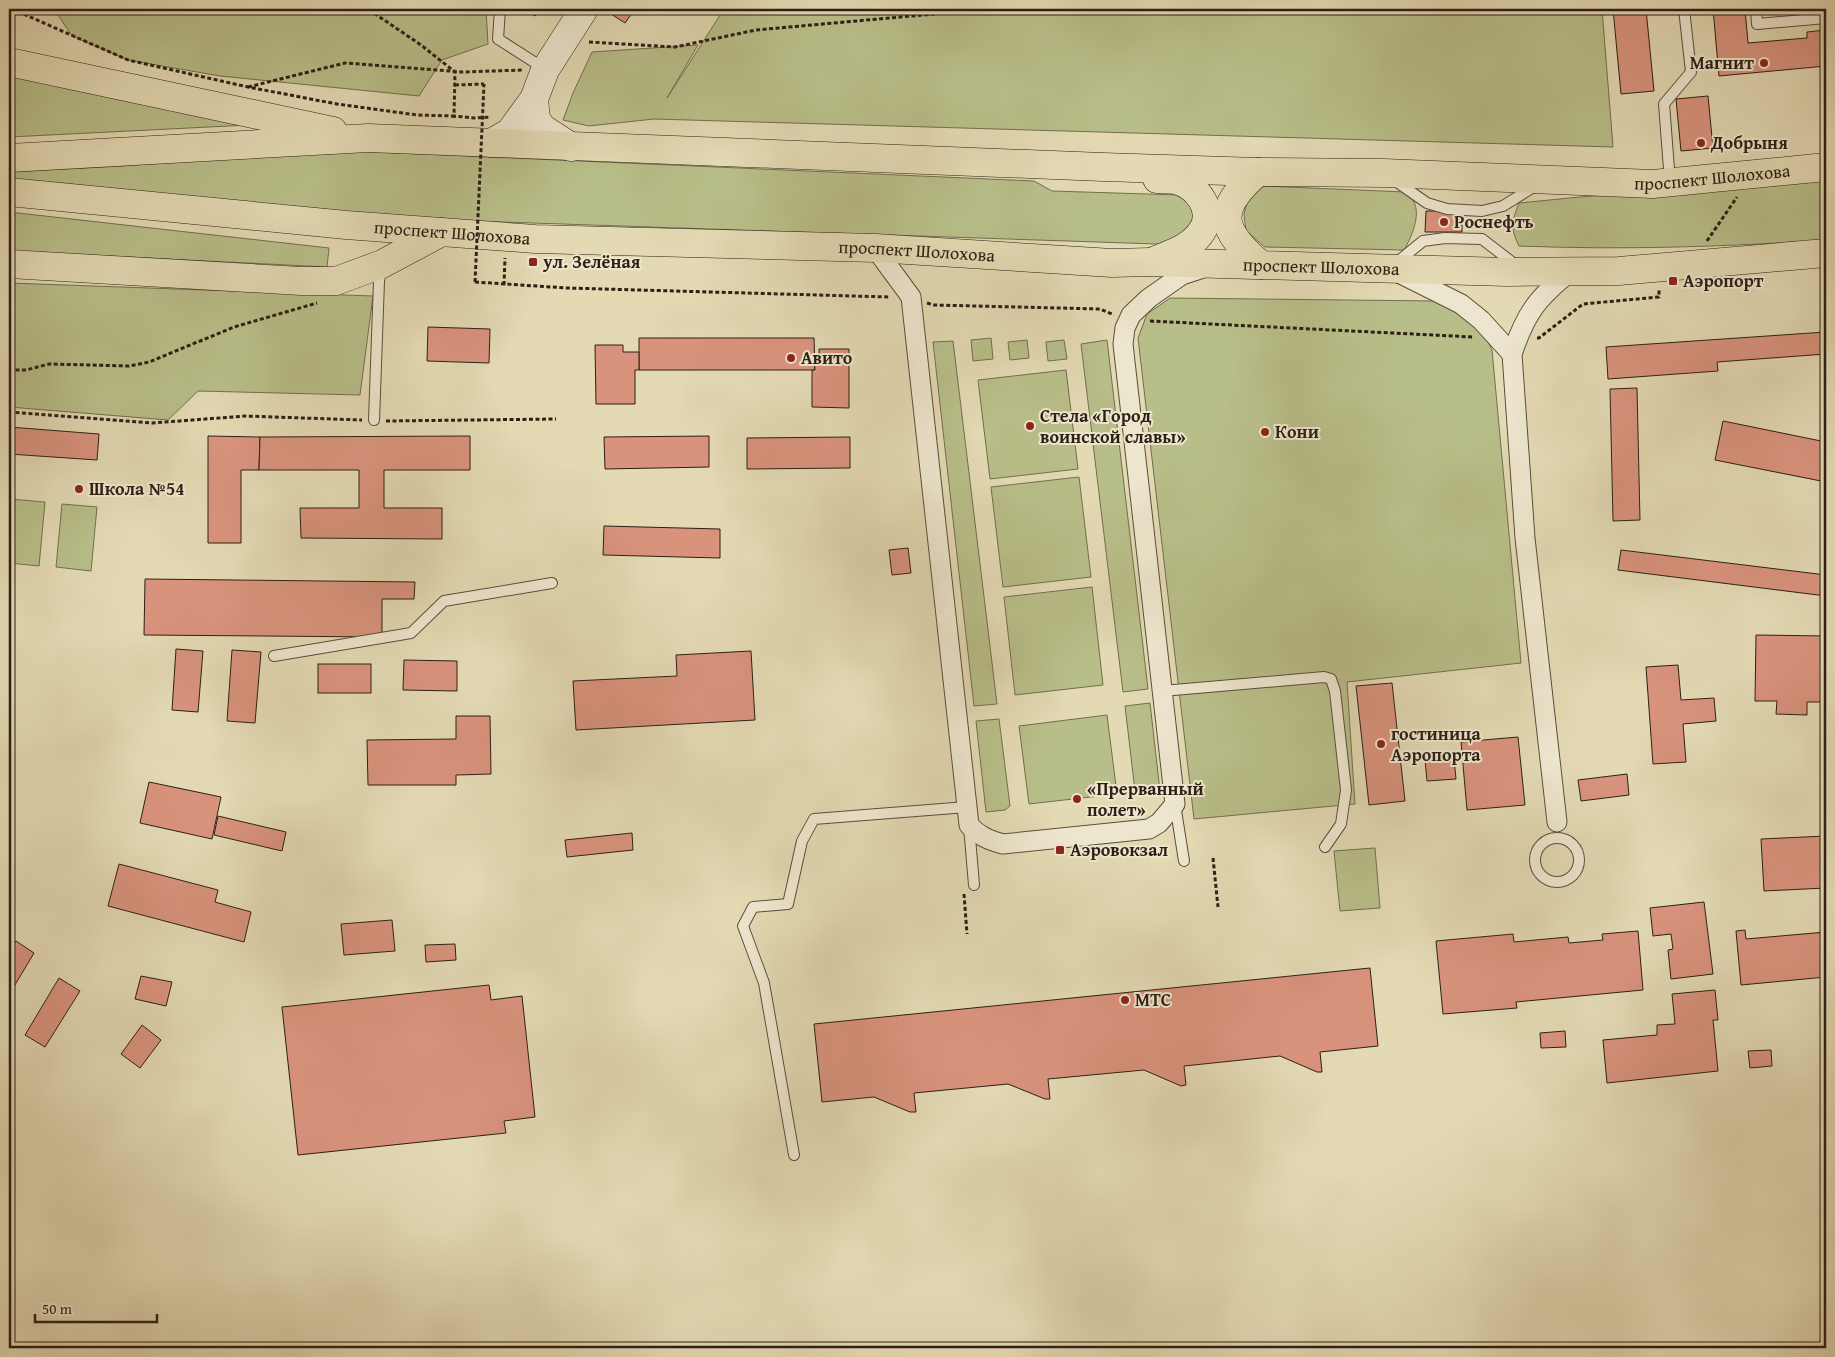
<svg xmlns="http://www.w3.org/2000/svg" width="1835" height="1357" font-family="'Gentium Book Plus',serif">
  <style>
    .green { fill: #b8be89; stroke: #726e4e }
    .building { fill: #d9937d; stroke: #2c1f14 }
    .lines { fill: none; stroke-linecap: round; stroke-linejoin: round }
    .lane-casing { stroke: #5a4e3c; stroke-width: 12 }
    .street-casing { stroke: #5a4e3c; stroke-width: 21 }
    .secondary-casing { stroke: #2c1f14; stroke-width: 29 }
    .primary-casing { stroke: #2c1f14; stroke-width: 29 }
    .path { stroke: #2c1f14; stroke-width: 3; stroke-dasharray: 4 2.5; stroke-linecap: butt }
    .lane { stroke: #ede6ce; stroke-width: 10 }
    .street { stroke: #ede6ce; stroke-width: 19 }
    .secondary { stroke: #ede6ce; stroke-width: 28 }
    .primary { stroke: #e3d9b3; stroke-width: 28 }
    .path-bridge { stroke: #2c1f14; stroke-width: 3; stroke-dasharray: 4 2.5; stroke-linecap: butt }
    .poi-dot { fill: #8f2418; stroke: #ede6ce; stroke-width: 2 }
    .labels { text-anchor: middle; stroke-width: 4; stroke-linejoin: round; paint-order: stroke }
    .poi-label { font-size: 18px; font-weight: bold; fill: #2c1f14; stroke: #ede6ce; text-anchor: start }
    .street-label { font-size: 18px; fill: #2c1f14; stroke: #ede6ce }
  </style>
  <rect width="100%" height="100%" fill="#e3d9b3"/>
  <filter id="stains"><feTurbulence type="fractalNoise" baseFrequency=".004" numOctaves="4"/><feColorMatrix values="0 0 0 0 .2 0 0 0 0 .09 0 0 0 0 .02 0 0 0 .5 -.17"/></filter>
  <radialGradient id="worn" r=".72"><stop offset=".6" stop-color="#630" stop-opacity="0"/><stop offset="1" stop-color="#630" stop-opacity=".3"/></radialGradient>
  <g class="green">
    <polygon points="54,9 486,9 488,44 442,60 419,96 220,76 128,60 72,36"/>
    <polygon points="724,9 1602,9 1613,147 654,119 589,126 563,120 573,93 592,52 698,45 667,98"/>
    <polygon points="9,76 249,125 9,137"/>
    <polygon points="329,150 1034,181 1052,191 1179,195 1190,199 1195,222 1170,243 1156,244 265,214 9,183 9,172 122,166"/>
    <path d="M1826,178V240C1724,247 1621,250 1519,246C1510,228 1512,221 1519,203L1580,197Z"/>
    <path d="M1262,186L1406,192C1409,195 1412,199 1414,202C1421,216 1411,238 1404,250L1265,247L1246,231L1244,214L1249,196Z"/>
    <polygon points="9,212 329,248 327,267 9,251"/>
    <polygon points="9,283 373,296 360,395 198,391 168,420 9,407"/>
    <polygon points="1170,298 1435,301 1462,310 1485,335 1492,350 1521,663 1347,682 1355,804 1194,819 1138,338 1147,314"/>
    <polygon points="991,338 993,359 973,361 971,340"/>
    <polygon points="1027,340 1029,358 1010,360 1008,342"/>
    <polygon points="1064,340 1067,359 1048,361 1046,342"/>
    <polygon points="1107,340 1148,689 1123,692 1081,344"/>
    <polygon points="953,341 997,704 974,706 933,342"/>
    <polygon points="1066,370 1078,469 990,479 978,380"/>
    <polygon points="1079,477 1091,577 1003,587 991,487"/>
    <polygon points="10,499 45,502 39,566 9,563"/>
    <polygon points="62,504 97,507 91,571 56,567"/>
    <polygon points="1092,587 1103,685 1015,695 1004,597"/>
    <polygon points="1150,703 1160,791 1137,794 1135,791 1125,706"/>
    <polygon points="1107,715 1117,794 1029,804 1019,726"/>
    <polygon points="999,719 1010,806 1005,810 986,812 976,721"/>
    <polygon points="1375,848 1380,908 1340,911 1334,851"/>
  </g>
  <g class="building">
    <polygon points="524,9 539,9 535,16"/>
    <polygon points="610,9 635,9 625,23 608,12"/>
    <polygon points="1613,9 1646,9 1654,91 1621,94"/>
    <polygon points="1713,9 1745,9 1748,43 1807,38 1807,32 1826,30 1826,66 1719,76"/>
    <polygon points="1708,96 1713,148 1681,151 1676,99"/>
    <polygon points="1426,211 1462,211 1462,232 1425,232"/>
    <polygon points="428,327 490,329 489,363 427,361"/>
    <polygon points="1826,332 1826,354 1717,362 1718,371 1608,379 1606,347"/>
    <polygon points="639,338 814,338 815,370 639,370"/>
    <polygon points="595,345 623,345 623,352 639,352 639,370 635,370 635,404 596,404"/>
    <polygon points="819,349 849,349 849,408 812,407 812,370 815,370 814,356 819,356"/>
    <polygon points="1637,388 1640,520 1613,521 1610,389"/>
    <polygon points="1723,421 1826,442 1826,482 1715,460"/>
    <polygon points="9,427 99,434 97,460 9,454"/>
    <polygon points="208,436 260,437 259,470 241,470 241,543 208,543"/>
    <polygon points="470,436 470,470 384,470 384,508 442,508 442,539 301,538 300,508 359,508 359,470 259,470 260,437"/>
    <polygon points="709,436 709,467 605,469 604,437"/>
    <polygon points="850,437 850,468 747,469 747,438"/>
    <polygon points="604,526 720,529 720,558 603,555"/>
    <polygon points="908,548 911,573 892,575 889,550"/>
    <polygon points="1621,550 1826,575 1826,596 1618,570"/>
    <polygon points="145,579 415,582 414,599 382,599 382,637 144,635"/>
    <polygon points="1756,635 1826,636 1826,702 1807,702 1807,715 1776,714 1777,701 1755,701"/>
    <polygon points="176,649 203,651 198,712 172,710"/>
    <polygon points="232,650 261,652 255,723 227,721"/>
    <polygon points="751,651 755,720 576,730 573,681 677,676 676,655"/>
    <polygon points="404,660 457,661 457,691 403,690"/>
    <rect x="318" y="664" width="53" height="29"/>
    <polygon points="1678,665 1681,700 1714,698 1716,721 1683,724 1686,762 1653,764 1646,667"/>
    <polygon points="1392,683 1405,801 1369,805 1356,686"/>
    <polygon points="456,716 490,716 491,774 456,775 456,785 368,785 367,740 456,739"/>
    <polygon points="1518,737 1525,805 1467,810 1461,742"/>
    <polygon points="1454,758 1456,779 1427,781 1425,760"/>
    <polygon points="1627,774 1629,795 1581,801 1578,780"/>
    <polygon points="149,782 221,797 212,839 140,823"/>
    <polygon points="218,816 286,832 282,851 214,835"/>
    <polygon points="632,833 633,850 567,857 565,840"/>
    <polygon points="1826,836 1826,888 1764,891 1761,839"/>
    <polygon points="119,864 218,890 215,902 251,912 244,942 108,906"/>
    <polygon points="1704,902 1713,974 1671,979 1668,950 1673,949 1671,934 1653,936 1650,908"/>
    <polygon points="392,920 395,951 344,955 341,924"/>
    <polygon points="1745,930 1746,939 1826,932 1826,977 1741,985 1736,931"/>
    <polygon points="1638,931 1643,990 1516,1002 1517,1008 1443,1014 1436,941 1513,934 1514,942 1568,937 1569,943 1603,940 1602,934"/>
    <polygon points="16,941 34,953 9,995 9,953"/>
    <polygon points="455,944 456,960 426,962 425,945"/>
    <polygon points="1370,968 1378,1046 1320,1052 1322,1072 1317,1072 1280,1056 1184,1066 1186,1085 1181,1086 1144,1070 1048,1079 1050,1099 1045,1099 1008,1084 914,1093 916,1112 910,1112 874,1097 822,1102 814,1024"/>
    <polygon points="141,976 172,982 166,1006 135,999"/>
    <polygon points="59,978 80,991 45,1047 25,1035"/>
    <polygon points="489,985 491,1000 522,996 535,1117 504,1121 506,1133 298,1155 282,1007"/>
    <polygon points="1715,990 1718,1020 1713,1020 1718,1071 1607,1083 1603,1040 1657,1035 1657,1025 1675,1024 1672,994"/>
    <polygon points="142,1025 161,1040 140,1068 121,1054"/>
    <polygon points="1565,1031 1566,1047 1541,1048 1540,1033"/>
    <polygon points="1771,1050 1772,1066 1750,1068 1748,1051"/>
  </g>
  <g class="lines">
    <defs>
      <g id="lane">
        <polyline points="500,9 498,39 545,69"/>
        <polyline points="1756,9 1757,24 1826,18"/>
        <polyline points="1394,180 1427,203 1447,209 1482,211 1503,206 1535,186"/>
        <polyline points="1670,182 1664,104 1691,72 1684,9"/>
        <polyline points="1396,263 1423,241 1445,238 1482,239 1517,266"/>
        <polyline points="374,420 379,281 382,267"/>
        <polyline points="274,656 411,633 444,601 552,583"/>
        <polyline points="1162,691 1324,677 1331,679 1335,691 1346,790 1341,824 1325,847"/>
        <polyline points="1175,804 1184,861"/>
        <polyline points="969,826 974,885"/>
        <circle cx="1557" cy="860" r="22"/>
        <polyline points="794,1155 764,983 743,926 753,907 788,904 802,841 814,819 967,807"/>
      </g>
      <g id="street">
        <path d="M875,248L911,297L969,825C979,836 988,840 1003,844L1149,829L1159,823L1175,804L1123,344L1125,328L1131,315L1149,298L1182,275L1203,268"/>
        <polyline points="1397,272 1461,304 1481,320 1512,354"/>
        <path d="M1557,822L1525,538L1512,354C1526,313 1537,298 1571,271"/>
      </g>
      <g id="secondary">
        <polyline points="534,99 536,119 542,128 571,147"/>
        <polyline points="491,143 510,132 534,99 545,70 584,9"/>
      </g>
      <g id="primary">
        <polyline points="9,62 333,131"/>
        <path id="s1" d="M9,158L368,138L1103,167L1258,172L1384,173L1653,184L1826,167"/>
        <path d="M1258,172C1214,210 1220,230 1261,265"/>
        <path id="s2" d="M9,192L346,225L535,239L875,248L1112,263L1150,262L1507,272L1619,271L1826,253"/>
        <path d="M1156,260C1173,253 1192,247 1202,231C1216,210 1197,186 1176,180C1170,179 1163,180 1157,179"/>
        <polyline points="9,264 301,281 336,281 382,264 442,232"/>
      </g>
    </defs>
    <use href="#lane" class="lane-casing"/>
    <use href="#street" class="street-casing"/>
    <use href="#secondary" class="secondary-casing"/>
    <use href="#primary" class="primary-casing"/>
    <g class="path">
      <polyline points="12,9 128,60 248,87 337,104 417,115 454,116 455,72 421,45 368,9"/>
      <polyline points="589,42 675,47 756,30 990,9"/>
      <polyline points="455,85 484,84"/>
      <polyline points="248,87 345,63 462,72 524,70"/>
      <polyline points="454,118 454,116 474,118 491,117"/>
      <polyline points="1707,241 1737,197"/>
      <polyline points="475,282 567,288 889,297"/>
      <polyline points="504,285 505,258"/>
      <polyline points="927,303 934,305 1100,309 1114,315"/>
      <polyline points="1150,321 1473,337"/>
      <polyline points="1537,338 1539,338 1583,304 1659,297 1659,288"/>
      <polyline points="9,370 26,370 49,364 129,366 149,362 234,327 317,303"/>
      <polyline points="9,412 153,423 245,416 362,420"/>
      <polyline points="386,421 556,419"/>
      <polyline points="1213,858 1218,907"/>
      <polyline points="964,894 967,934"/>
    </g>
    <use href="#lane" class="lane"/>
    <use href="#street" class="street"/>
    <use href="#secondary" class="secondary"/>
    <use href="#primary" class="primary"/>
    <polyline class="path-bridge" points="475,282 484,84"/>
  </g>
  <g class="poi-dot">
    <circle cx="1764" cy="63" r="5"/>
    <circle cx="1701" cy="143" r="5"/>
    <circle cx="1444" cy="222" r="5"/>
    <rect x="528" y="257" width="10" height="10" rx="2.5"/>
    <rect x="1668" y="276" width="10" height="10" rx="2.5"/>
    <circle cx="791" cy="358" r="5"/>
    <circle cx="1030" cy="426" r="5"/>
    <circle cx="1265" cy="432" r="5"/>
    <circle cx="79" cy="489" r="5"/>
    <circle cx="1381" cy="744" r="5"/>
    <circle cx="1077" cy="799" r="5"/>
    <rect x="1055" y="845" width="10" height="10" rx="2.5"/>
    <circle cx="1125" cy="1000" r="5"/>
  </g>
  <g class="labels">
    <g class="poi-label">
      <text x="1754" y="69" text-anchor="end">Магнит</text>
      <text x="1711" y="149">Добрыня</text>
      <text x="1454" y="228">Роснефть</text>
      <text x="543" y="268">ул. Зелёная</text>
      <text x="1683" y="287">Аэропорт</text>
      <text x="801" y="364">Авито</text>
      <text x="1040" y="422">Стела «Город<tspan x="1040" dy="21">воинской славы»</tspan></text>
      <text x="1275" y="438">Кони</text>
      <text x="89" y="495">Школа №54</text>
      <text x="1391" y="740">гостиница<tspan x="1391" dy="21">Аэропорта</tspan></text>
      <text x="1087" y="795">«Пpepвaнный<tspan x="1087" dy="21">пoлeт»</tspan></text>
      <text x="1070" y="856">Аэровокзал</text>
      <text x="1135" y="1006">МТС</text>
    </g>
    <g class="street-label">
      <text dy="6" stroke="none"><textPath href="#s1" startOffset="1705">проспект Шолохова</textPath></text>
      <text dy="6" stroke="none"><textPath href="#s2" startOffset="445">проспект Шолохова</textPath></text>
      <text dy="6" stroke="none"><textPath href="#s2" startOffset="910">проспект Шолохова</textPath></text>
      <text dy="6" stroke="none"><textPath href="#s2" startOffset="1315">проспект Шолохова</textPath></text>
    </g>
  </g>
  <rect width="1835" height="1357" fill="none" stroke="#e3d9b3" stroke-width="30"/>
  <rect x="10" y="10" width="1815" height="1337" fill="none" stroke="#2c1f14" stroke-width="2.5"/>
  <rect x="15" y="15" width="1805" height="1327" fill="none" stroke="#2c1f14"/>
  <path d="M35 1314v8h122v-8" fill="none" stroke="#2c1f14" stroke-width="2.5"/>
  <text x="42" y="1314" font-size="15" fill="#2c1f14" stroke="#ede6ce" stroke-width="4" paint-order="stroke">50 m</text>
  <rect width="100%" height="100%" filter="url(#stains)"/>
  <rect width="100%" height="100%" fill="url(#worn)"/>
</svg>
